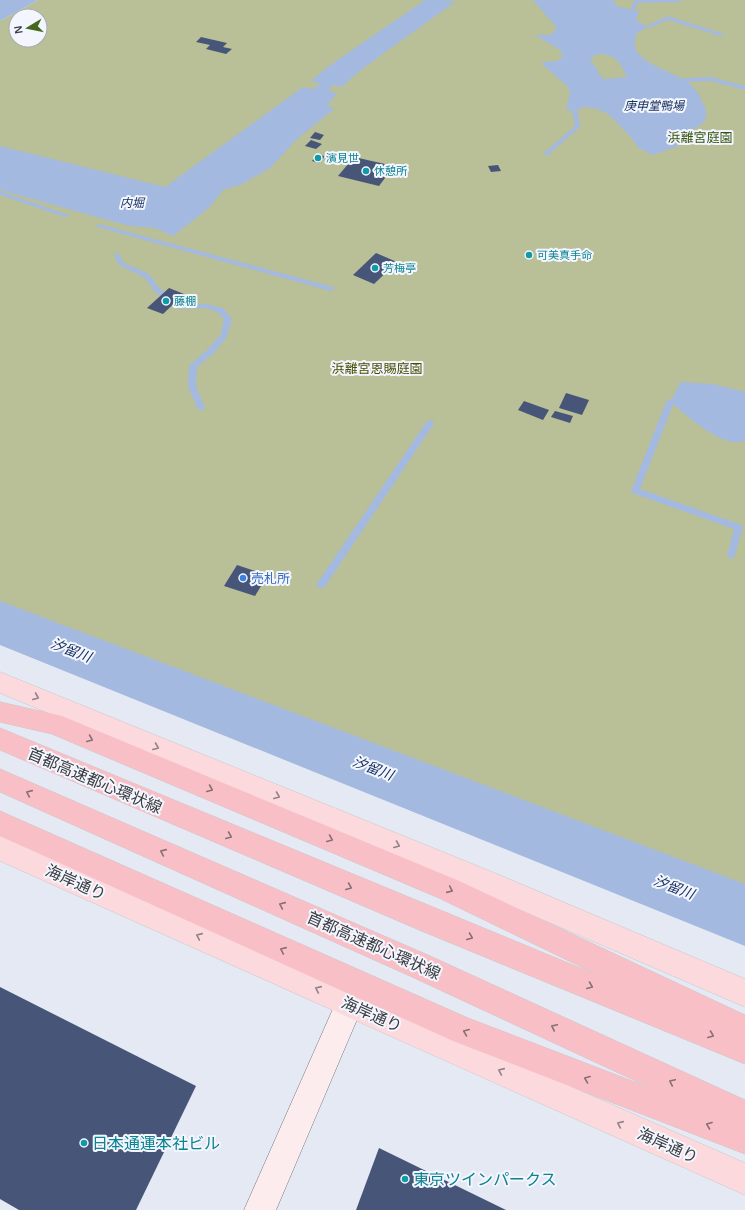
<svg xmlns="http://www.w3.org/2000/svg" width="745" height="1210" font-family="Helvetica,'Noto Sans JP',sans-serif">
  <style>
    .green { fill: #b9bf96; fill-rule: evenodd }
    .water { fill: #a4b9e0; fill-rule: evenodd }
    .lines { fill: none; stroke-linecap: round; stroke-linejoin: round }
    .stream { fill: #a4b9e0; fill-rule: evenodd }
    .river { fill: #a4b9e0; fill-rule: evenodd }
    .building { fill: #475578 }
    .secondary-casing { stroke: #737780; stroke-width: 1 }
    .primary-casing { stroke: #c8c8ca; stroke-width: 1 }
    .highway-casing { stroke: #c8c8ca; stroke-width: 1 }
    .secondary { fill: #fdecee; fill-rule: evenodd }
    .primary { fill: #fbd9dd; fill-rule: evenodd }
    .highway { fill: #f9bfc7; fill-rule: evenodd }
    .oneway { stroke: #918387 }
    .oneway2 { stroke: #867076 }
    .culture-dot { fill: #0f9aa8; stroke: #f3f6fe; stroke-width: 1.5 }
    .shop-dot { fill: #3f7fe0; stroke: #f3f6fe; stroke-width: 1.5 }
    .labels { text-anchor: middle; stroke-width: 4; stroke-linejoin: round; paint-order: stroke }
    .far-culture-label { font-size: 11px; fill: #0d838f; stroke: #f3f6fe; text-anchor: start }
    .far-water-label { font-size: 12px; font-style: italic; fill: #1a3362; stroke: #f3f6fe }
    .far-quarter-label { font-size: 13px; fill: #375410; stroke: #f3f6fe }
    .park-label { font-size: 13px; fill: #494e03; stroke: #f3f6fe }
    .shop-label { font-size: 13px; fill: #366cbe; stroke: #f3f6fe; text-anchor: start }
    .water-label { font-size: 14px; font-style: italic; fill: #1a3362; stroke: #f3f6fe }
    .near-street-label { font-size: 16px; fill: #3a3c40; stroke: #f3f6fe }
    .near-culture-label { font-size: 16px; fill: #0d838f; stroke: #f3f6fe; text-anchor: start }
  </style>
  <rect width="100%" height="100%" fill="#e5e9f3"/>
  <path class="green" d="M38,0H745V909L0,616V21ZM16,16H40V40H16Z"/>
  <g class="water">
    <polygon points="0,0 38,0 0,21"/>
    <polygon points="425,0 447,0 455,2 377,58 351,78 342,87 333,85 328,91 337,93 327,106 335,108 297,139 270,168 242,184 223,190 210,207 173,236 155,228 129,226 0,190 0,146 165,187 303,87 314,89 320,83 311,81 329,66"/>
    <path d="M533,0H613L617,6L640,12L638,14L636,20L647,27L636,34C635,42 633,48 639,54C654,71 681,72 696,90C699,94 701,99 703,103C713,123 698,127 682,134L678,146L653,155L639,148L630,136L607,113L594,108L583,107L575,112L566,109L570,93L568,87L541,63C550,59 556,65 563,56L560,50L535,35H550L557,28ZM597,54C616,54 619,61 627,77L603,79L590,59Z"/>
    <path d="M681,382L713,384L745,392V441C722,449 688,416 670,402Z"/>
  </g>
  <g class="lines">
    <g class="stream">
      <polygon points="636,0 682,0 679,2 638,3 634,11 630,11 633,2"/>
      <polygon points="668,16 724,34 725,35 720,36 668,20 649,28 644,27"/>
      <polygon points="711,77 745,86 745,90 711,81 685,82 682,80 685,78"/>
      <polygon points="575,110 578,112 580,127 548,155 544,155 544,153 575,126 572,112"/>
      <polygon points="0,191 69,215 70,216 65,217 0,195"/>
      <polygon points="99,224 333,287 334,289 331,291 97,227 96,226"/>
      <polygon points="117,253 119,254 124,263 149,274 159,288 183,305 206,304 223,308 232,319 227,337 214,353 197,367 196,386 205,408 204,410 198,410 188,386 189,366 208,349 221,334 224,319 217,312 206,308 180,309 155,292 145,278 119,265 114,255"/>
      <polygon points="670,399 674,402 640,489 742,525 743,527 734,558 728,558 727,556 734,529 632,493 631,491 666,402"/>
      <polygon points="430,420 433,421 434,423 433,425 324,588 318,588 317,585 318,582 427,421"/>
    </g>
    <polygon class="river" points="0,601 745,884 745,946 0,645"/>
  </g>
  <g class="building">
    <polygon points="201,37 227,43 223,47 232,49 226,54 206,49 210,45 196,42"/>
    <polygon points="315,132 324,135 320,140 310,138"/>
    <polygon points="311,140 322,144 316,149 305,146"/>
    <polygon points="317,155 325,156 319,163 312,161"/>
    <polygon points="354,157 394,166 379,186 338,176"/>
    <polygon points="498,165 501,171 491,172 488,166"/>
    <polygon points="376,253 397,262 374,284 353,275"/>
    <polygon points="169,288 184,294 163,314 147,308"/>
    <polygon points="566,393 589,400 582,415 559,408"/>
    <polygon points="524,401 549,410 543,420 518,410"/>
    <polygon points="555,411 573,416 570,423 551,417"/>
    <polygon points="237,565 255,571 251,576 264,581 255,596 224,586"/>
    <polygon points="0,987 196,1086 136,1210 19,1210 0,1199"/>
    <polygon points="379,1148 506,1210 356,1210"/>
  </g>
  <g class="lines">
    <defs>
      <polygon id="secondary" points="350,989 360,993 364,1003 276,1210 244,1210 340,993"/>
      <g id="primary">
        <polygon points="0,672 497,874 745,979 745,1007 479,892 0,693"/>
        <polygon points="0,836 745,1163 745,1195 0,861"/>
      </g>
      <g id="highway">
        <polygon points="0,702 62,716 457,880 745,1015 745,1064 424,932 0,750 0,728 602,977 439,898 52,734 0,722"/>
        <polygon points="0,769 430,956 745,1100 745,1154 453,1041 0,836 0,811 468,1018 653,1089 410,976 0,792"/>
      </g>
    </defs>
    <use href="#secondary" class="secondary-casing"/>
    <use href="#primary" class="primary-casing"/>
    <use href="#highway" class="highway-casing"/>
    <use href="#secondary" class="secondary"/>
    <use href="#primary" class="primary"/>
    <use href="#highway" class="highway"/>
  </g>
  <defs><path id="oneway-chevron" d="M-2-3.5L2.5 0L-2 3.5" fill="none" stroke-width="1.6" stroke-linecap="round" stroke-linejoin="round"/></defs>
  <g class="oneway">
    <use href="#oneway-chevron" transform="translate(36 697) rotate(23)"/>
    <use href="#oneway-chevron" transform="translate(156 747) rotate(22)"/>
    <use href="#oneway-chevron" transform="translate(277 796) rotate(22)"/>
    <use href="#oneway-chevron" transform="translate(397 845) rotate(22)"/>
    <use href="#oneway-chevron" transform="translate(199 936) rotate(-156)"/>
    <use href="#oneway-chevron" transform="translate(318 989) rotate(-156)"/>
    <use href="#oneway-chevron" transform="translate(501 1071) rotate(-156)"/>
    <use href="#oneway-chevron" transform="translate(620 1124) rotate(-156)"/>
  </g>
  <g class="oneway2">
    <use href="#oneway-chevron" transform="translate(90 739) rotate(23)"/>
    <use href="#oneway-chevron" transform="translate(210 789) rotate(23)"/>
    <use href="#oneway-chevron" transform="translate(29 793) rotate(-156)"/>
    <use href="#oneway-chevron" transform="translate(229 836) rotate(23)"/>
    <use href="#oneway-chevron" transform="translate(330 839) rotate(23)"/>
    <use href="#oneway-chevron" transform="translate(163 852) rotate(-156)"/>
    <use href="#oneway-chevron" transform="translate(349 887) rotate(23)"/>
    <use href="#oneway-chevron" transform="translate(450 890) rotate(24)"/>
    <use href="#oneway-chevron" transform="translate(282 905) rotate(-156)"/>
    <use href="#oneway-chevron" transform="translate(470 937) rotate(22)"/>
    <use href="#oneway-chevron" transform="translate(283 950) rotate(-156)"/>
    <use href="#oneway-chevron" transform="translate(590 986) rotate(22)"/>
    <use href="#oneway-chevron" transform="translate(554 1027) rotate(-155)"/>
    <use href="#oneway-chevron" transform="translate(466 1032) rotate(-158)"/>
    <use href="#oneway-chevron" transform="translate(711 1035) rotate(22)"/>
    <use href="#oneway-chevron" transform="translate(587 1079) rotate(-159)"/>
    <use href="#oneway-chevron" transform="translate(672 1082) rotate(-155)"/>
    <use href="#oneway-chevron" transform="translate(709 1125) rotate(-159)"/>
  </g>
  <g class="culture-dot">
    <circle cx="318" cy="158" r="4"/>
    <circle cx="366" cy="171" r="4"/>
    <circle cx="529" cy="255" r="4"/>
    <circle cx="375" cy="268" r="4"/>
    <circle cx="166" cy="301" r="4"/>
    <circle cx="84" cy="1143" r="4"/>
    <circle cx="405" cy="1179" r="4"/>
  </g>
  <circle class="shop-dot" cx="243" cy="578" r="4"/>
  <g class="labels">
    <g class="far-culture-label">
      <text x="326" y="162">濱見世</text>
      <text x="374" y="175">休憩所</text>
      <text x="537" y="259">可美真手命</text>
      <text x="383" y="272">芳梅亭</text>
      <text x="174" y="305">藤棚</text>
    </g>
    <g class="far-water-label">
      <text x="654" y="110">庚申堂鴨場</text>
      <text x="132" y="207">内堀</text>
    </g>
    <g class="far-quarter-label">
      <text x="700" y="142">浜離宮庭園</text>
    </g>
    <g class="park-label">
      <text x="377" y="373">浜離宮恩賜庭園</text>
    </g>
    <g class="shop-label">
      <text x="251" y="583">売札所</text>
    </g>
    <g class="water-label">
      <text transform="translate(71 650) rotate(21)" y="5">汐留川</text>
      <text transform="translate(373 768) rotate(21)" y="5">汐留川</text>
      <text transform="translate(674 887) rotate(21)" y="5">汐留川</text>
    </g>
    <g class="near-street-label">
      <text transform="translate(95 780) rotate(23)" y="6">首都高速都心環状線</text>
      <text transform="translate(76 882) rotate(24)" y="6">海岸通り</text>
      <text transform="translate(374 945) rotate(24)" y="6">首都高速都心環状線</text>
      <text transform="translate(372 1014) rotate(24)" y="6">海岸通り</text>
      <text transform="translate(668 1145) rotate(24)" y="6">海岸通り</text>
    </g>
    <g class="near-culture-label">
      <text x="92" y="1149">日本通運本社ビル</text>
      <text x="413" y="1185">東京ツインパークス</text>
    </g>
  </g>
  <g transform="translate(28 28) rotate(260)"><circle r="19" fill="#f3f6fe" stroke="#a9acb2"/>
  <path d="M0-3L7 15L0 10L-7 15Z" fill="#46671e"/>
  <text y="-6" font-size="11" font-weight="bold" text-anchor="middle" fill="#3a3c40">N</text>
  </g>
</svg>
